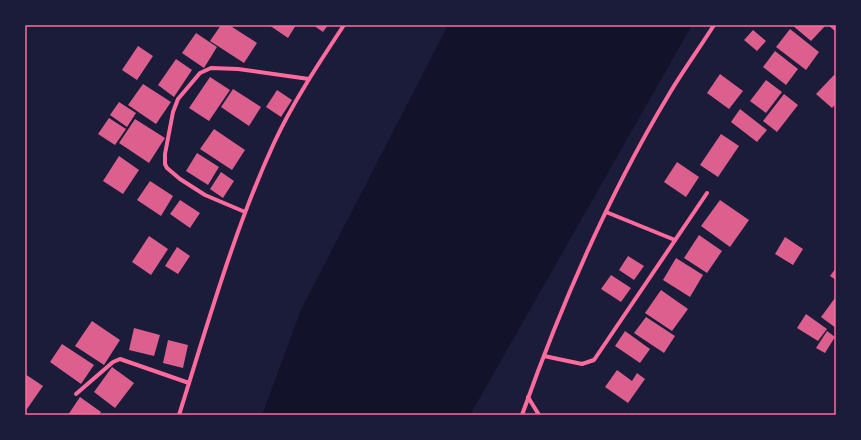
<svg xmlns="http://www.w3.org/2000/svg" width="861" height="440" font-family="Commissioner,sans-serif">
  <style>
    .water { fill: #12122b }
    .building { fill: #dd5f8e }
    .lines { fill: none; stroke-linecap: round; stroke-linejoin: round }
    .minor { stroke: #ff6b9d; stroke-width: 4 }
    .neatline { fill: none; stroke: #ff6b9d; stroke-width: 1.5 }
  </style>
  <rect width="100%" height="100%" fill="#1b1b3a"/>
  <polygon class="water" points="448,25 692,25 470,415 262,415 301,310"/>
  <g class="building">
    <polygon points="221,25 229,25 257,43 244,63 210,41"/>
    <polygon points="269,25 296,25 288,38"/>
    <polygon points="313,25 328,25 323,32"/>
    <polygon points="792,25 826,25 811,41"/>
    <polygon points="828,25 836,25 836,32"/>
    <polygon points="790,29 819,52 806,70 776,47"/>
    <polygon points="753,30 766,41 757,51 744,40"/>
    <polygon points="196,33 217,47 204,68 182,53"/>
    <polygon points="138,46 153,56 137,80 122,70"/>
    <polygon points="775,51 798,69 786,85 763,67"/>
    <polygon points="176,59 192,70 174,97 158,85"/>
    <polygon points="720,74 743,91 729,109 707,93"/>
    <polygon points="834,75 836,77 836,104 832,108 816,94"/>
    <polygon points="210,77 230,90 209,121 189,108"/>
    <polygon points="766,80 782,92 766,113 750,101"/>
    <polygon points="143,84 171,102 156,124 128,105"/>
    <polygon points="233,89 261,107 249,126 221,107"/>
    <polygon points="277,90 292,100 281,117 266,107"/>
    <polygon points="784,94 798,105 777,132 763,121"/>
    <polygon points="119,102 136,113 127,127 110,115"/>
    <polygon points="740,109 767,130 757,142 731,122"/>
    <polygon points="109,118 126,129 115,145 98,134"/>
    <polygon points="135,119 165,138 149,163 119,143"/>
    <polygon points="214,129 245,150 232,170 200,149"/>
    <polygon points="721,134 739,146 718,177 700,165"/>
    <polygon points="197,153 219,167 208,185 186,171"/>
    <polygon points="119,156 139,170 123,194 103,181"/>
    <polygon points="677,162 699,177 686,197 664,182"/>
    <polygon points="221,172 234,181 223,198 210,189"/>
    <polygon points="150,181 173,196 161,216 137,200"/>
    <polygon points="180,200 200,213 190,228 170,214"/>
    <polygon points="720,200 749,220 730,247 701,226"/>
    <polygon points="699,235 722,251 707,273 684,258"/>
    <polygon points="149,236 168,249 151,275 132,262"/>
    <polygon points="785,237 803,249 793,265 775,254"/>
    <polygon points="177,247 190,256 178,274 165,266"/>
    <polygon points="628,256 644,266 634,280 619,270"/>
    <polygon points="676,258 703,275 690,297 663,280"/>
    <polygon points="836,268 836,280 830,276"/>
    <polygon points="611,275 631,288 621,302 601,289"/>
    <polygon points="661,290 688,309 672,331 645,313"/>
    <polygon points="835,298 836,299 836,328 821,317"/>
    <polygon points="806,314 827,329 818,341 797,328"/>
    <polygon points="646,317 675,336 664,353 634,333"/>
    <polygon points="92,321 120,340 104,365 75,346"/>
    <polygon points="134,328 160,335 154,356 129,350"/>
    <polygon points="625,331 650,349 640,363 615,346"/>
    <polygon points="827,331 835,337 825,353 816,348"/>
    <polygon points="168,340 188,345 183,368 163,363"/>
    <polygon points="62,344 94,365 81,384 50,362"/>
    <polygon points="112,367 134,383 115,408 94,392"/>
    <polygon points="617,370 632,381 637,373 645,379 628,403 605,387"/>
    <polygon points="25,374 43,386 27,409 25,408"/>
    <polygon points="80,397 101,412 99,415 68,415"/>
  </g>
  <g class="lines">
    <g class="minor">
      <polyline points="245,212 205,195 180,179 167,168 165,164 165,154 173,112 178,99 200,73 211,68 238,69 309,79"/>
      <polyline points="606,212 675,240"/>
      <polyline points="544,356 582,364 594,360 707,193"/>
      <polyline points="76,394 113,362 120,359 189,383"/>
      <polyline points="528,397 539,415"/>
      <path d="M179,415C208,323 234,230 274,143C293,102 319,63 344,25"/>
      <path d="M522,415C561,305 608,196 668,96C682,72 699,49 714,25"/>
    </g>
  </g>
  <rect width="861" height="440" fill="none" stroke="#1b1b3a" stroke-width="52"/>
  <rect x="26" y="26" width="809" height="388" class="neatline"/>
</svg>
